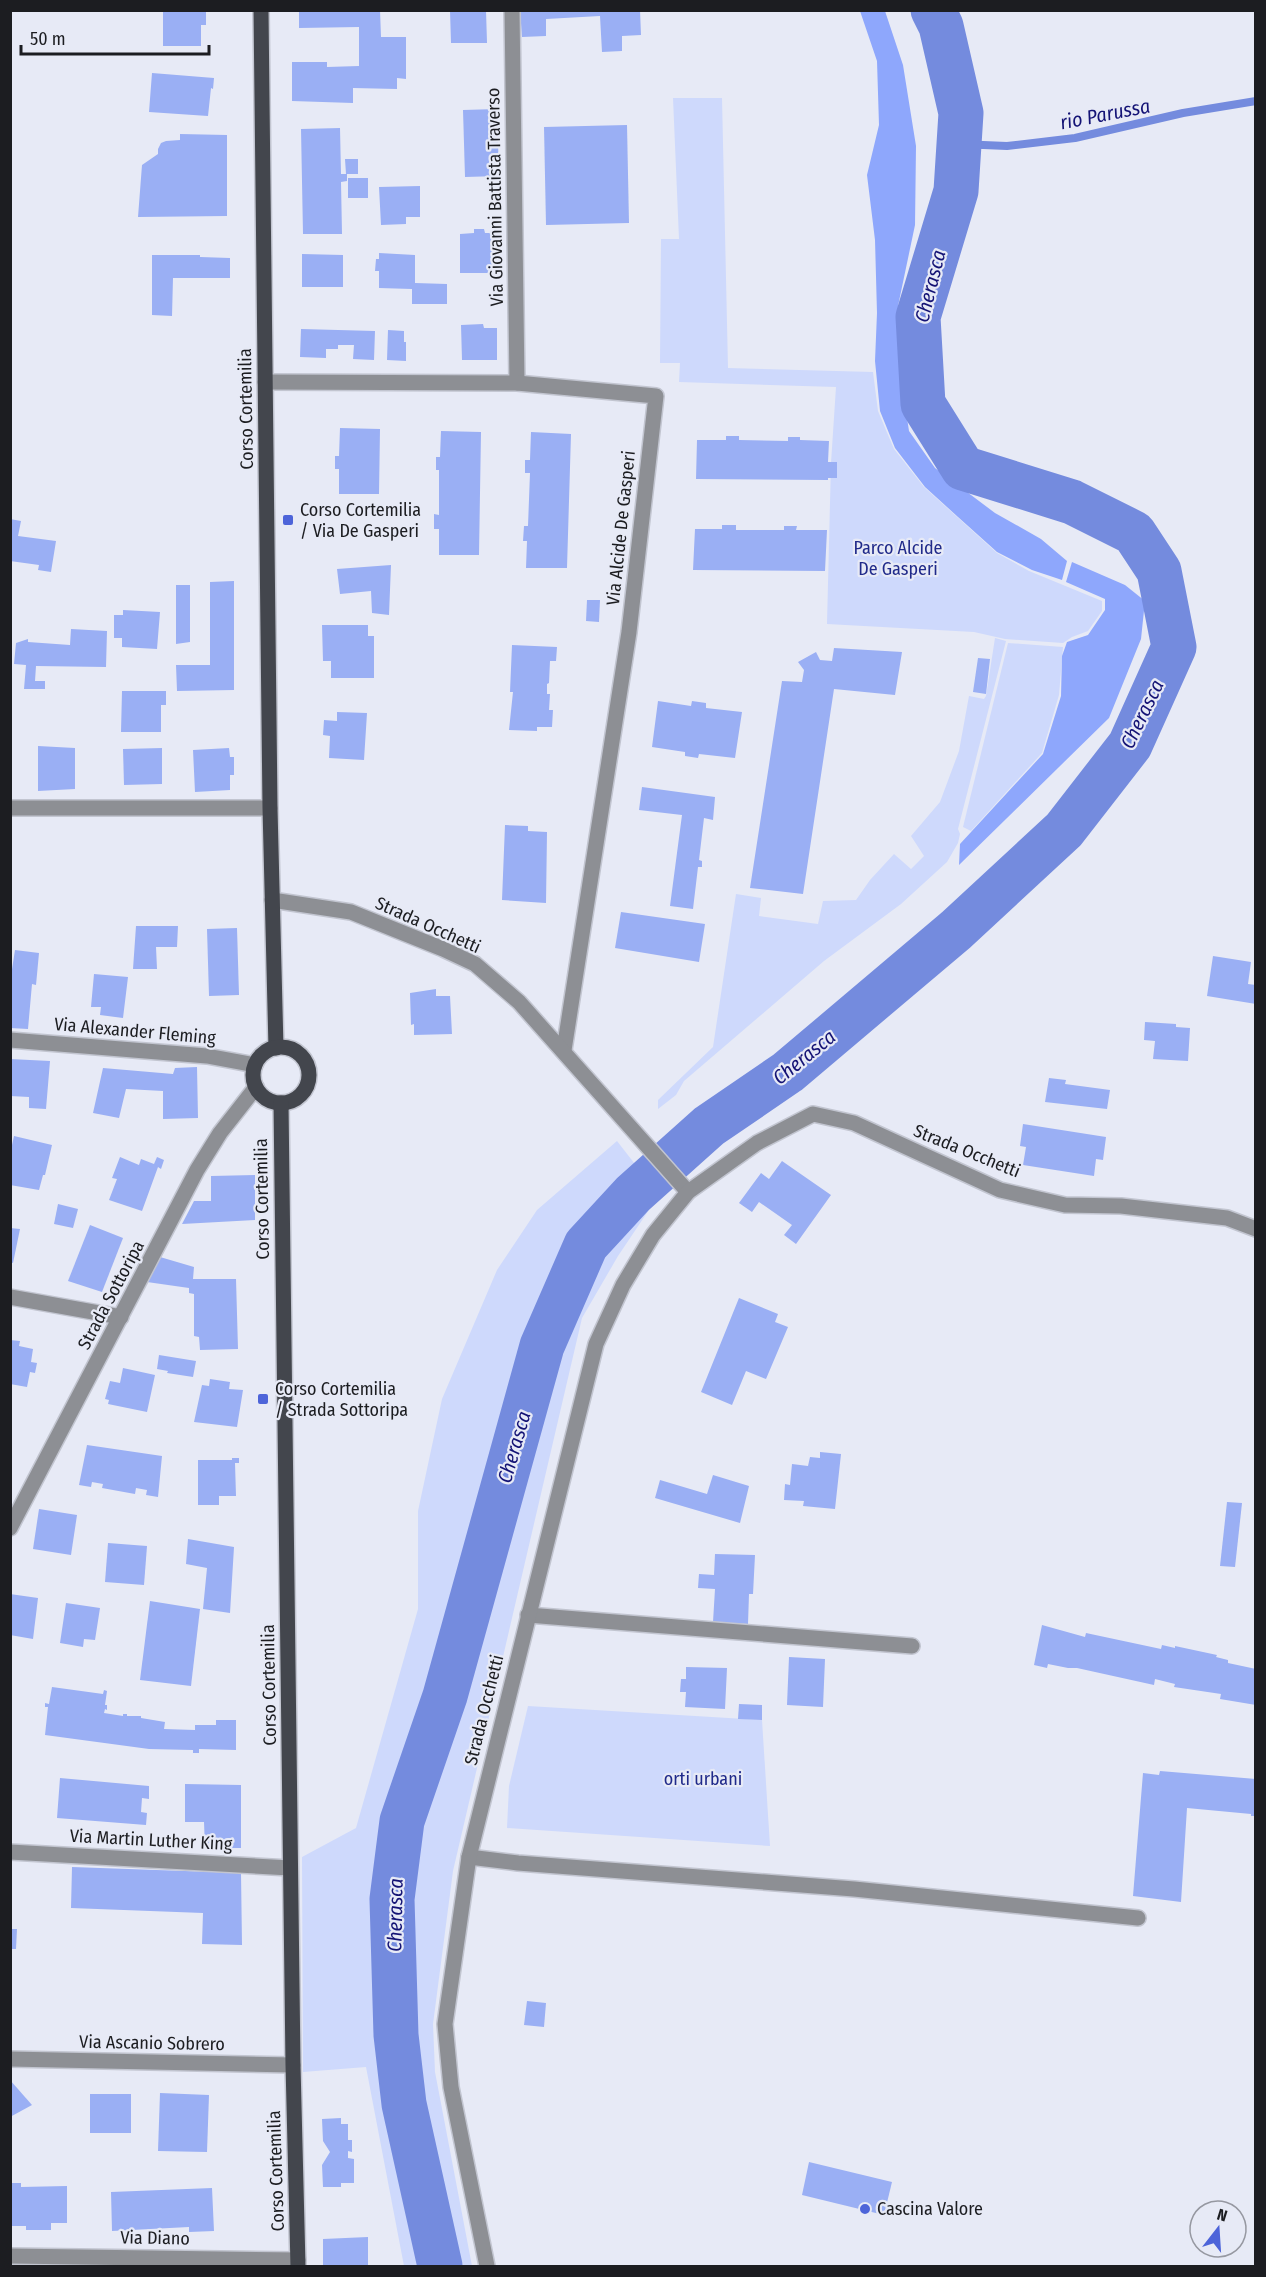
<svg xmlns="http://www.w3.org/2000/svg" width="1266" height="2277" font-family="'Fira Sans Condensed',sans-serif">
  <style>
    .green { fill: #ced9fc }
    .forest { fill: #8ea7fc }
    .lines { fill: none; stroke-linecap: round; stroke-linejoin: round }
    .stream { stroke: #748bde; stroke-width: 8 }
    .river { stroke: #748bde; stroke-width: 45 }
    .building { fill: #9aaff4 }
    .minor-casing { stroke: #c2c5d0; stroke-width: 18 }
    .tertiary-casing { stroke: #c2c5d0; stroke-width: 18 }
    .primary-casing { stroke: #c2c5d0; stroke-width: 18 }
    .minor { stroke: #8d8f94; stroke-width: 15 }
    .tertiary { stroke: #8d8f94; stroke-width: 15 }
    .primary { stroke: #43464d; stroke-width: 15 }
    .poi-dot { fill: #4d64d9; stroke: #e7eaf6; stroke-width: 2 }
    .labels { text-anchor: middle; stroke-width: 4.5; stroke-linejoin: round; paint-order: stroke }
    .street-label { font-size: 18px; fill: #1c1d21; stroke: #e7eaf6 }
    .poi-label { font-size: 18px; fill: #1c1d21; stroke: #e7eaf6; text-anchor: start }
    .park-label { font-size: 18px; fill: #202a8a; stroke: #e7eaf6 }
    .water-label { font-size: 20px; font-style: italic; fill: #141375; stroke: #e7eaf6 }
  </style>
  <rect width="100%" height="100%" fill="#e7eaf6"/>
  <g class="green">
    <polygon points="673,98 722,98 728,368 873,372 878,411 894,449 924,487 997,553 1029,571 1102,601 1102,611 1088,631 1072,637 1063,643 1005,639 974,632 827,624 831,463 836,387 679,382 680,363 660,363 661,239 679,239"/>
    <polygon points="995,638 1006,641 958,829 960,834 958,843 947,862 901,904 824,961 684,1081 676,1095 658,1109 658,1100 713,1047 736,894 761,898 759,916 818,924 823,901 856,900 870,880 894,854 911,869 924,856 911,836 940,802 959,751 969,696 984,699 986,696"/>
    <polygon points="1008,643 1063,647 1059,695 1042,753 971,831 963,827"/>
    <polygon points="617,1141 659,1195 618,1256 582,1318 453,1871 433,2024 435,2072 472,2266 404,2266 366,2067 303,2072 302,1857 356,1828 418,1609 418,1511 442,1399 497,1270 537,1210"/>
    <polygon points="528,1706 762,1720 770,1846 507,1828 509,1786"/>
  </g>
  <g class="forest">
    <polygon points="860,11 885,11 903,65 916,146 915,225 898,306 902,385 909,431 935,468 995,513 1041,539 1067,561 1062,580 1032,570 997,552 958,517 925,487 895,448 880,411 875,361 877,313 875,240 867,175 879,125 877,61"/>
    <polygon points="1072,562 1125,585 1145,601 1141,639 1109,718 959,865 960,844 1043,754 1061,696 1062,656 1067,642 1088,635 1105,610 1105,599 1066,582"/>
  </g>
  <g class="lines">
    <polyline class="stream" points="959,144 1007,146 1075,138 1183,113 1256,101"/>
    <polyline class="river" points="440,2266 404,2104 396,2035 392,1899 402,1821 445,1696 542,1346 586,1245 633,1194 709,1126 788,1072 956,930 1064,830 1130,745 1174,647 1159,571 1134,533 1072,502 963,468 923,404 918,317 956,191 961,113 941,26 933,10"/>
  </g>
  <g class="building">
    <polygon points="163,10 206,10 206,25 201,25 201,46 163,46"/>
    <polygon points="299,10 380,10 381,37 406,37 406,79 397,78 397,89 353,88 353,103 292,101 292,62 327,62 327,67 359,66 359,27 299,28"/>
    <polygon points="450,10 486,10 487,43 451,43"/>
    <polygon points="520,10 640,10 641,35 622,36 622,51 602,52 600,16 546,19 546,36 522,37"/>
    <polygon points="152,73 214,78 213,89 211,88 208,116 149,112"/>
    <polygon points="497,109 499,176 465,177 463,110"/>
    <polygon points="627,125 629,223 546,225 544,127"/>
    <polygon points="340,128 341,174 346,174 345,159 358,159 358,174 347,174 347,181 341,182 342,234 303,234 301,129"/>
    <polygon points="180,134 227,135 227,216 138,217 142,165 158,154 158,149 161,143 166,141 180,140"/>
    <rect x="348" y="178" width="20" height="20"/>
    <polygon points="420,186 420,217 406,217 406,224 381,225 379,187"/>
    <polygon points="474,229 484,229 485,233 500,233 501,273 460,273 460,234 474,233"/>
    <polygon points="379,253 415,255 415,283 447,284 447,304 412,304 412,289 379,288 379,271 375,271 376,259 379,259"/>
    <polygon points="302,254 343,255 343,287 302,287"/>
    <polygon points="152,255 200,255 200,257 230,258 230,278 173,278 172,316 152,315"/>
    <polygon points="483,324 484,328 497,328 497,360 462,360 461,325"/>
    <polygon points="301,329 375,331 374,360 353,359 354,345 338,345 338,349 326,349 326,358 300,357"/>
    <polygon points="388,330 404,331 404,342 406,342 406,361 387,360"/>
    <polygon points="340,428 380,429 379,494 339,494 339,469 335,469 335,456 339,456"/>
    <polygon points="441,431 481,432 479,555 439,555 439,529 434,529 434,514 439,515 439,470 436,470 436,457 440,457"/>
    <polygon points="531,432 571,434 567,568 526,568 527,541 523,541 524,526 528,526 530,473 525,473 525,460 530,460"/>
    <polygon points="726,436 739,436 739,440 788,441 788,437 800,437 800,440 829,441 828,462 837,462 837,478 828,478 828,480 696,479 697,440 726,440"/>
    <polygon points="10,519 21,521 18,536 56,541 51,572 38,570 39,565 10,561"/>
    <polygon points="722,525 736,525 736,530 784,530 784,526 797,526 796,530 827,530 825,571 693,570 695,529 722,529"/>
    <polygon points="391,565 389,615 372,613 371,591 340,594 337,569"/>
    <polygon points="234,581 234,690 177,691 176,665 210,665 210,582"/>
    <polygon points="176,585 190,585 190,642 176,644"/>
    <polygon points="587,600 600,600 599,622 586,621"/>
    <polygon points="123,610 160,612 157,649 122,647 122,638 114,638 114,615 123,615"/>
    <polygon points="322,625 368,625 368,636 374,636 374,678 331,678 331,661 323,661"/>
    <polygon points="71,629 107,631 106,667 36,666 35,681 45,681 45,689 24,689 26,665 14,664 16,643 28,639 28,642 70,645"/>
    <polygon points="512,645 557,647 556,661 550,661 549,683 547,684 547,694 550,694 549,710 553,710 552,727 537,727 537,731 509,730 513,692 510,692"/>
    <polygon points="834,648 902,652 895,695 834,689 803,894 750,888 782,681 802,682 804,670 798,662 816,652 820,660 832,661"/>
    <polygon points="978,658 990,659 986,694 973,692"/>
    <polygon points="122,691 166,691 166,705 161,705 161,732 121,732"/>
    <polygon points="658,701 691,706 692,701 706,703 706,708 742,712 735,758 699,754 698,758 685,756 685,752 652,747"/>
    <polygon points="337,712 367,713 364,760 329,758 330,736 323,735 324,720 337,721"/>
    <polygon points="38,746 75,748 75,789 38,791"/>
    <polygon points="162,748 162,784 124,785 123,749"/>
    <polygon points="229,748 230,757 234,757 234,775 230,775 230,790 195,792 193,750"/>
    <polygon points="642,787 715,797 713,820 704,818 699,860 702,861 702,867 698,867 693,909 670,906 682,815 639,810"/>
    <polygon points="505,825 528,826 528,831 547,832 546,903 502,900"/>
    <polygon points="621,912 705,924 699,962 615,948"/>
    <polygon points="136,926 178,926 177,947 156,947 157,969 133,969"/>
    <polygon points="237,928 239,995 209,996 207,929"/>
    <polygon points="15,950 39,953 36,985 32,984 28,1029 10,1028 10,982"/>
    <polygon points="1213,956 1251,962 1248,984 1256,985 1256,1004 1207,996"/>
    <polygon points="94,974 128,977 123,1018 100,1015 101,1007 91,1007"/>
    <polygon points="436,989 436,996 450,996 452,1034 414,1035 414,1024 411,1025 410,993"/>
    <polygon points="1145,1022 1176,1024 1176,1027 1190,1028 1188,1061 1153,1059 1155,1041 1144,1040"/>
    <polygon points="10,1059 50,1061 46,1109 29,1108 29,1097 10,1096"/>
    <polygon points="197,1067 198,1118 163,1119 163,1091 126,1089 119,1118 93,1113 103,1068 173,1074 175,1068"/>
    <polygon points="1049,1078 1066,1080 1065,1084 1110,1090 1107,1109 1045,1102"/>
    <polygon points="1023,1124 1106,1137 1103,1160 1096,1159 1094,1176 1023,1165 1026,1147 1020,1146"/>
    <polygon points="14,1136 52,1145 45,1175 43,1175 39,1190 10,1185 10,1154"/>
    <polygon points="120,1157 139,1165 141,1159 154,1164 157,1157 164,1160 161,1169 158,1167 142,1211 109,1200 117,1179 112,1178"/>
    <polygon points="782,1161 831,1195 796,1244 784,1235 792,1225 759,1202 752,1212 739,1203 761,1173 769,1179"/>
    <polygon points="255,1175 255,1220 182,1224 194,1201 211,1201 211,1176"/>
    <polygon points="58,1204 78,1209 73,1228 54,1224"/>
    <polygon points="90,1225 123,1238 102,1292 68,1281"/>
    <polygon points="10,1228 20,1229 13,1263 10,1262"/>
    <polygon points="160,1257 194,1267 193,1279 236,1279 238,1349 200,1350 199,1337 194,1336 194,1294 189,1293 189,1288 147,1282"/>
    <polygon points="739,1298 778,1314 775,1322 788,1327 766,1379 746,1371 732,1405 701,1392"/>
    <polygon points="10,1340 20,1341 19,1346 33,1349 31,1362 37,1363 35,1373 30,1372 27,1387 10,1384"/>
    <polygon points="159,1355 196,1361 193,1377 167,1373 168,1371 157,1369"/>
    <polygon points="123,1368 155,1375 147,1412 108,1404 109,1400 105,1399 110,1381 120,1383"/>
    <polygon points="210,1379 230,1382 229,1389 243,1390 237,1427 194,1422 202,1385 209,1386"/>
    <polygon points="87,1445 162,1456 158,1497 146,1495 147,1490 136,1488 135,1494 102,1488 103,1484 92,1482 91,1487 79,1485"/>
    <polygon points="820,1452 841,1454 835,1509 803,1506 804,1501 784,1500 785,1484 790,1485 792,1464 808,1466 810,1457 820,1458"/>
    <polygon points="232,1458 239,1458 239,1463 235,1463 236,1496 219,1496 219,1505 198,1505 198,1460 232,1460"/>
    <polygon points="713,1475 749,1486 740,1523 655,1498 660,1480 707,1494"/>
    <polygon points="1227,1502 1242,1503 1235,1567 1220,1566"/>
    <polygon points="39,1509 77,1515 71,1555 33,1549"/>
    <polygon points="188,1539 234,1547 230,1613 203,1609 207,1568 186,1564"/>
    <polygon points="108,1543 147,1546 144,1585 105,1582"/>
    <polygon points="715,1554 755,1555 753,1594 749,1594 748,1624 713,1622 715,1589 698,1588 699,1574 714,1575"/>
    <polygon points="10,1594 38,1598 33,1639 10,1635"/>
    <polygon points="150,1601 200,1609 191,1686 140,1680"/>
    <polygon points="66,1603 100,1608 95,1640 84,1639 83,1647 60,1643"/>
    <polygon points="1042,1625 1085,1637 1086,1633 1161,1649 1162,1645 1175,1648 1175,1646 1217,1655 1216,1657 1228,1660 1228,1663 1256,1669 1256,1705 1220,1699 1221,1694 1174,1687 1175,1684 1155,1679 1154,1685 1077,1668 1068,1668 1048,1664 1047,1668 1034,1665"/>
    <polygon points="789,1657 825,1659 823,1707 787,1705"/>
    <polygon points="686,1667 727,1668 725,1709 685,1707 686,1692 680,1692 681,1679 686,1679"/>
    <polygon points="52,1687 103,1694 104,1690 107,1691 105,1705 107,1705 107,1710 105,1709 104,1713 123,1716 123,1714 127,1714 127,1716 141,1716 141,1718 165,1722 164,1729 195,1730 195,1725 216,1725 216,1720 236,1720 236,1750 199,1749 199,1753 193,1753 193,1750 149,1749 45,1735 48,1707 45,1707 45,1703 49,1704"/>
    <polygon points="739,1704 762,1705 762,1720 738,1719"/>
    <polygon points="1160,1771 1256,1779 1256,1816 1251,1816 1251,1814 1187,1808 1181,1902 1133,1896 1143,1773 1159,1775"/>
    <polygon points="60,1778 149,1786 149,1799 142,1798 141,1812 147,1813 146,1825 57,1818"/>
    <polygon points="185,1784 241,1785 241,1848 205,1848 204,1822 185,1822"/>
    <polygon points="72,1867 241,1873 242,1945 202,1944 203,1913 71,1908"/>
    <polygon points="10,1929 17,1929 16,1949 10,1949"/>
    <polygon points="527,2001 546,2003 544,2027 524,2025"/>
    <polygon points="10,2080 32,2105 10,2117"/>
    <polygon points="160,2093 209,2095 207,2152 158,2151"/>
    <rect x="90" y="2094" width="41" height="39"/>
    <polygon points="341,2118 341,2124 348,2124 348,2140 352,2140 352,2152 348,2151 348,2158 354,2159 354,2183 341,2183 341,2187 323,2187 322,2165 330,2152 323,2141 322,2119"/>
    <polygon points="809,2162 892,2182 884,2215 802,2195"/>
    <polygon points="10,2183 21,2183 21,2187 67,2186 67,2223 51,2223 51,2230 26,2230 26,2226 10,2226"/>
    <polygon points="212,2188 214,2231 189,2232 189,2227 112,2231 111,2192"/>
    <polygon points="368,2237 368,2266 323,2266 323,2239"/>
  </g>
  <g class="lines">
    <defs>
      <g id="minor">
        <polyline points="512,10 517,383"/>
        <polyline points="265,382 517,383 656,396 629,632 564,1050"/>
        <polyline points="10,808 270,808"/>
        <polyline points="272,900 351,912 443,949 475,964 519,1002 688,1192"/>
        <polyline points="10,1040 207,1056 255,1065"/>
        <polyline points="10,1297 121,1317"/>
        <polyline points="528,1615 912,1646"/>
        <polyline points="10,1852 290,1868"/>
        <polyline points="469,1857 518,1863 854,1889 1138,1918"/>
        <polyline points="10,2059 293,2065"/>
        <polyline points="10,2256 298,2260"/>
        <polyline points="487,2266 451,2087 445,2024 469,1857 596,1344 623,1285 653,1235 688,1192 757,1143 813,1114 854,1123 1000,1190 1065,1205 1121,1206 1227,1218 1256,1229"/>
      </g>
      <polyline id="tertiary" points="10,1528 197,1170 220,1133 256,1087"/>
      <g id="primary">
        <polyline points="261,10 270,808 276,1048"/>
        <circle cx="281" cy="1075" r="28"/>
        <polyline points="281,1103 293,2065 298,2266"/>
      </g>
    </defs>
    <use href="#minor" class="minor-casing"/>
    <use href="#tertiary" class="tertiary-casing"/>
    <use href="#primary" class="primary-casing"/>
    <use href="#minor" class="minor"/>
    <use href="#tertiary" class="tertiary"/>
    <use href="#primary" class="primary"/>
  </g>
  <g class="poi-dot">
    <rect x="282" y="514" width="12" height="12" rx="3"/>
    <rect x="257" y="1393" width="12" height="12" rx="3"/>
    <circle cx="865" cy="2209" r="6"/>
  </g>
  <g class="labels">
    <g class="street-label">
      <text transform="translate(495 197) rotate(-91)" y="6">Via Giovanni Battista Traverso</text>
      <text transform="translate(246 409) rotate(-91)" y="6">Corso Cortemilia</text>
      <text transform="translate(621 528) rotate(-84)" y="6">Via Alcide De Gasperi</text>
      <text transform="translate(428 925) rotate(24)" y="6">Strada Occhetti</text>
      <text transform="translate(135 1031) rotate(5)" y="6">Via Alexander Fleming</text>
      <text transform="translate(967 1151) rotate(22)" y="6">Strada Occhetti</text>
      <text transform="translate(262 1199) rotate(-91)" y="6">Corso Cortemilia</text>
      <text transform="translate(111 1295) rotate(-62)" y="6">Strada Sottoripa</text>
      <text transform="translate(269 1685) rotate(-91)" y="6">Corso Cortemilia</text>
      <text transform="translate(484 1710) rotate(-76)" y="6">Strada Occhetti</text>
      <text transform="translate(151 1840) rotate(3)" y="6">Via Martin Luther King</text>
      <text transform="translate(152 2043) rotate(1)" y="6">Via Ascanio Sobrero</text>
      <text transform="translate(276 2171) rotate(-92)" y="6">Corso Cortemilia</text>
      <text transform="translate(155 2238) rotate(1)" y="6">Via Diano</text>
    </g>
    <g class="poi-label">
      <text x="300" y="516">Corso Cortemilia<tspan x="300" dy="21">/ Via De Gasperi</tspan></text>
      <text x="275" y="1395">Corso Cortemilia<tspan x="275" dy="21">/ Strada Sottoripa</tspan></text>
      <text x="877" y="2215">Cascina Valore</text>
    </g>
    <g class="park-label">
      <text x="898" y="554">Parco Alcide<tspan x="898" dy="21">De Gasperi</tspan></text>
      <text x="703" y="1785">orti urbani</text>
    </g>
    <g class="water-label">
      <text transform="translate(1105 114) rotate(-11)" y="7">rio Parussa</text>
      <text transform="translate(930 286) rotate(-76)" y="7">Cherasca</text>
      <text transform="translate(1142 714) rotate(-64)" y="7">Cherasca</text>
      <text transform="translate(804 1057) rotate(-39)" y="7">Cherasca</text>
      <text transform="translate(514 1447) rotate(-74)" y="7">Cherasca</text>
      <text transform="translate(395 1915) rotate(-89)" y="7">Cherasca</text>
    </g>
  </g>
  <rect width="1266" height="2277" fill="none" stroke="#1c1d21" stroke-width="24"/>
  <g transform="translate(1218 2229) rotate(17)"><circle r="28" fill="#e7eaf6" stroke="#9698a1" stroke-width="1.5"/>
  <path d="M0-4.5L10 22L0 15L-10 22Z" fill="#4d64d9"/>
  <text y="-9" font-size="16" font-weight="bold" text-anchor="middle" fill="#1c1d21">N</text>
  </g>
  <path d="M21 45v9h188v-9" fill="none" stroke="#1c1d21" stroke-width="3"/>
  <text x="30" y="45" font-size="18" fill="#1c1d21" stroke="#e7eaf6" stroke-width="4.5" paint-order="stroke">50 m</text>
</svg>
